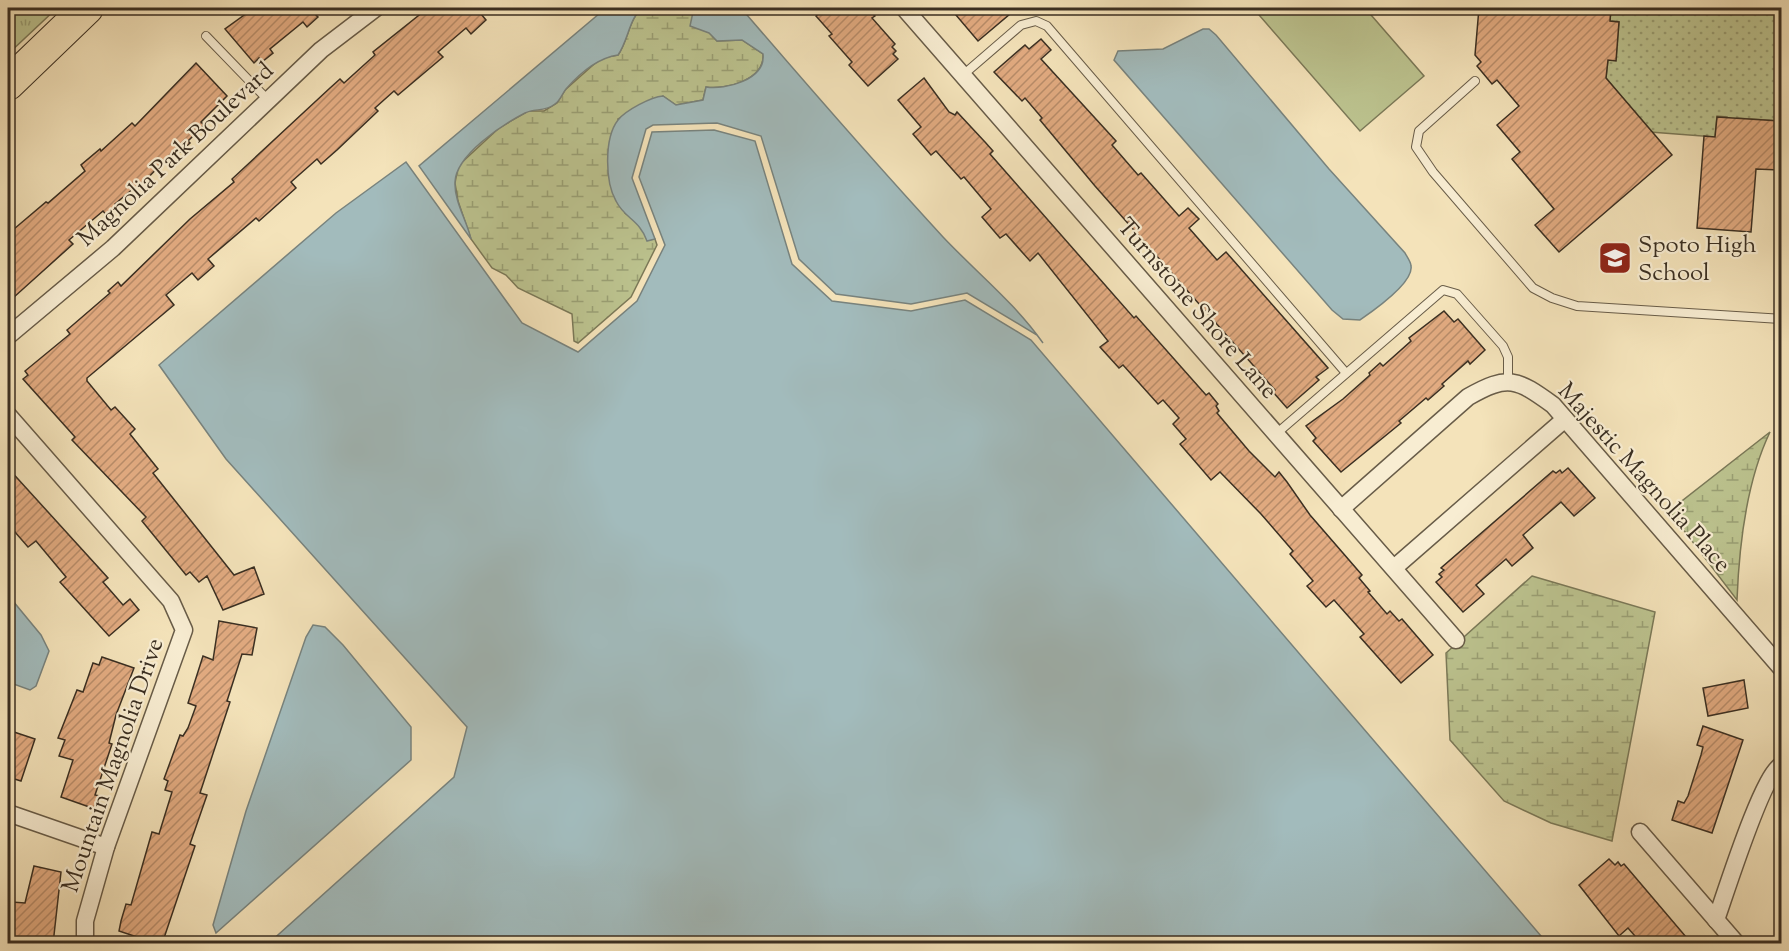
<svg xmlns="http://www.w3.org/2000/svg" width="1789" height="951" font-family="'Sorts Mill Goudy',serif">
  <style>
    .grass { fill: url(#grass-tufts); stroke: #7b7958; stroke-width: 1.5 }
    .wetland { fill: url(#wetland-marsh); stroke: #7b7958; stroke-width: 1.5 }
    .park { fill: url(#park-dots); stroke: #7b7958; stroke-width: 1.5 }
    .pitch { fill: #bcc38f; stroke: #7b7958; stroke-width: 1.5 }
    .water { fill: #a2bbbc; stroke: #78837e; stroke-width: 1.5 }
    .building { fill: url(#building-hatch); stroke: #3a2f22; stroke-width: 1.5 }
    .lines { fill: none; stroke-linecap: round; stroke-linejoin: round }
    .lane-casing { stroke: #685c48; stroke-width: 10 }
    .street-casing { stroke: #685c48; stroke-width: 19 }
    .highway-casing { stroke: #3a2f22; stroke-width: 34 }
    .lane { stroke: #f8edd2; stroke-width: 8 }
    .street { stroke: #f8edd2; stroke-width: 16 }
    .highway { stroke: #f4e3ba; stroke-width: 32 }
    .labels { text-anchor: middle; stroke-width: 4.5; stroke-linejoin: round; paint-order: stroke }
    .street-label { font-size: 24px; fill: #3a2f22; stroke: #f8edd2 }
    .poi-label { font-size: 24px; fill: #3a2f22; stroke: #f8edd2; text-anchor: start }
  </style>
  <defs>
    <pattern id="grass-tufts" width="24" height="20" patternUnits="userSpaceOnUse" patternTransform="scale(1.5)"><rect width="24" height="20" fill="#bcc38f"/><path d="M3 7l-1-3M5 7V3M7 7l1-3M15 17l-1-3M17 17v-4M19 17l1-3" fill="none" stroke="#9a9f74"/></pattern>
    <pattern id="wetland-marsh" width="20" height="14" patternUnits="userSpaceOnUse" patternTransform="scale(1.5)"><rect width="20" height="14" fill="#bcc38f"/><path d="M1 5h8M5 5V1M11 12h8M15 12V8" fill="none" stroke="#9a9f74"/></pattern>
    <pattern id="park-dots" width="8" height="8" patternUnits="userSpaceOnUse" patternTransform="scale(1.5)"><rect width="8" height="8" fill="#bcc38f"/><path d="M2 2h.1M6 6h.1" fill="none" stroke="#9a9f74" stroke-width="1.8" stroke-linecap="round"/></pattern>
    <pattern id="building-hatch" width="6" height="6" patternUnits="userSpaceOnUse" patternTransform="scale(1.5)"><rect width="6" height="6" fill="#e2ab81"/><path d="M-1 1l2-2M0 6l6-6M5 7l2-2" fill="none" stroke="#b88c69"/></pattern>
  </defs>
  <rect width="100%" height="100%" fill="#f4e3ba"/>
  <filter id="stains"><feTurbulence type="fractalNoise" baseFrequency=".00333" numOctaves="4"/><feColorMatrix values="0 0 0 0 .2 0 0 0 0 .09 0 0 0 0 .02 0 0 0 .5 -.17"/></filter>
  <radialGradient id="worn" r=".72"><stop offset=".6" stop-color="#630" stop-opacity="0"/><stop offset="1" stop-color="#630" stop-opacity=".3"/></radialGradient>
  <polygon class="grass" points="8,8 57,8 8,54"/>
  <g class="wetland">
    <path d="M643,8H698L693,12L717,41L742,40L763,54C765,80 726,90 706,87L703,100L676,105L663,96L618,119L625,213L642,226L647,240L655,239L657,245L631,297L578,343L574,341L572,314L518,288L506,275L492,268L471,239L458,201L455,183L458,166L499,128L528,111H544L557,103L565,90L601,58L618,55C629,39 629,17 643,8Z"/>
    <path d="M1770,432C1747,480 1739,547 1737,600L1669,511Z"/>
    <polygon points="1532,576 1655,612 1612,841 1551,823 1504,801 1450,740 1446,653"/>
  </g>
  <polygon class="park" points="1611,8 1781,8 1781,121 1737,118 1735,139 1726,138 1727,117 1717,116 1715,137 1650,132 1606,78 1608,60 1616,60 1619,22 1610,21"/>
  <polygon class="pitch" points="1253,8 1365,8 1424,76 1360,131"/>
  <g class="water">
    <path d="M606,8H643C629,17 629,39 618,55C597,58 580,73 566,89C562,94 560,101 555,104C545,112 535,108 525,113C502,125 456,155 455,182C454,201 467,221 471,239L419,166Z"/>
    <path d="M698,8H741C807,85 874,162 943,237C977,273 1015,303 1043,343L1037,335L967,293L911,304L836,294L799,259L761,136L717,123L653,125L646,129L632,178L655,239L647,241C639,219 625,219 616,201C605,182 604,138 618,120C626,110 651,97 663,96L676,105L703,100L706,87C725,90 766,80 763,54L742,40L717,41L709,33L690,26L693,12Z"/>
    <path d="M1203,29H1209L1216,35L1329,169L1405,253C1407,257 1411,262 1411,266C1414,283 1373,311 1360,320L1343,319L1332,310L1114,60L1118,51L1163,49Z"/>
    <polygon points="714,130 755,141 792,264 832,301 911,311 965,300 1031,340 1547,943 269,943 454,777 467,727 226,459 159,365 336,213 406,162 522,323 578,352 637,301 665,245 639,177 652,132"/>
    <polygon points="8,595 41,635 49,651 36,686 30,690 8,682"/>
    <polygon points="313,625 325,627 343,645 411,727 411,760 216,933 213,925 246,811 306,637"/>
  </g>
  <g class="building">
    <polygon points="254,8 323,8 315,14 318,17 307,27 303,22 270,49 273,53 262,62 259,58 254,63 225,29"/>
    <polygon points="428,8 476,8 486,20 471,34 466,28 438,52 443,57 398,95 394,91 375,108 378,111 337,150 321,164 317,159 291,182 296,188 259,221 256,218 208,259 214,266 198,280 192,273 166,295 174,305 87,378 87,381 111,410 115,407 135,429 130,434 158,469 153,473 234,575 254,567 264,594 223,610 207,576 199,582 190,572 186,575 142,521 146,517 72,440 75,437 23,379 28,375 25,371 70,334 67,330 110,293 108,291 118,282 121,286 190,219 234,182 232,179 330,88 340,79 344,83 375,55 373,52"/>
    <polygon points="825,8 867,8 875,16 872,18 895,44 892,47 896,51 893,54 898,59 868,86 849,65 852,62 829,36 832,34 816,16"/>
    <polygon points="950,8 1017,8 978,41"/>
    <polygon points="1479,8 1611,8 1610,21 1619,22 1616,61 1608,60 1606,78 1672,155 1559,252 1535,225 1554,209 1512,159 1520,152 1497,125 1519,106 1497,80 1492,84 1477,66 1481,62 1475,55"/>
    <polygon points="1041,39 1051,50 1041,59 1116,141 1112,145 1138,175 1141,173 1179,216 1188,208 1199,219 1189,228 1217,260 1226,252 1328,368 1316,377 1319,380 1287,408 1273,392 1275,390 1095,186 1040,120 1042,118 1025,98 1022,101 994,72 1025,45 1029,49"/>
    <polygon points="196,63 227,96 201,122 204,125 188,141 190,143 180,152 176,149 136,190 134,188 115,204 118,207 108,217 103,211 69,240 73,244 13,298 8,291 8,221 14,229 46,202 48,203 85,171 81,165 100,149 101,151 132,123 135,126"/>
    <polygon points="924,78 949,112 955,115 957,112 985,142 993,151 990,154 1134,318 1136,316 1206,395 1209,393 1218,404 1216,406 1219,411 1217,413 1249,451 1275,477 1279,472 1287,482 1310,515 1362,575 1359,578 1370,591 1368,592 1387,614 1390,611 1399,621 1402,619 1433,655 1401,683 1360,637 1364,634 1334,600 1326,607 1307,586 1313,581 1290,554 1293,551 1261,514 1220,472 1211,480 1180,444 1186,439 1173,424 1179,418 1163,400 1158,404 1123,365 1119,368 1100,347 1108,341 1038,253 1030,261 1006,234 1000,238 982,217 991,209 964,177 961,179 936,151 931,155 913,134 921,127 898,100"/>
    <polygon points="1717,117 1782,121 1782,170 1756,169 1751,232 1697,228 1704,136 1715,137"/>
    <polygon points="1444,311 1454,322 1458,319 1485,350 1470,364 1468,361 1442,384 1444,386 1428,400 1426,398 1399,421 1401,423 1341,472 1313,441 1316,438 1306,426 1343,399 1370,375 1369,373 1380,363 1383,366 1411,341 1409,338"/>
    <polygon points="8,468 108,578 103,582 123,605 130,599 139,610 109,636 60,582 66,577 36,541 28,547 8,524"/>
    <polygon points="1568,468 1595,498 1574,516 1561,502 1523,535 1533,548 1512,566 1506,559 1476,585 1484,594 1463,612 1436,582 1442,577 1439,574 1444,570 1441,568 1553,471 1556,473 1560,470 1562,473"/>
    <polygon points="219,621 257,628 252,655 242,654 227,701 230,702 200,793 207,795 190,844 195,846 162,944 158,944 119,931 121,921 126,904 131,905 152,832 159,834 172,792 165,790 168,781 164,779 180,735 183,736 188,728 196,706 188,703 203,656 213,660"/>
    <polygon points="102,657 134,668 116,715 109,743 112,744 95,795 100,796 95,809 61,797 73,760 59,756 65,740 58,738 77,690 83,692 93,663 99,665"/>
    <polygon points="1744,680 1748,708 1708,716 1703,688"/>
    <polygon points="1703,726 1743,740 1712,833 1672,820 1678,801 1684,803 1688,796 1701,755 1703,747 1697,745"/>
    <polygon points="8,730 35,739 21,781 8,777"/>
    <polygon points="1609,859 1615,865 1618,862 1621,866 1624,864 1692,944 1642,944 1628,928 1619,936 1579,885"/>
    <polygon points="34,866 61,872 53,944 9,944 12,902 25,903"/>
  </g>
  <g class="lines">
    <defs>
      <g id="lane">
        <polyline points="206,36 267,99"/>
        <polyline points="963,75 1021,25 1036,21 1047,26 1346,373"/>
        <polyline points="1475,81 1419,131 1416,147 1433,172 1533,288 1552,298 1577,306 1782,319"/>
        <polyline points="1276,434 1443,290 1457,294 1503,346 1508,357 1508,381"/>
      </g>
      <g id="street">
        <polyline points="904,8 1456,640"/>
        <polyline points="8,336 113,248 321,50 376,8"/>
        <polyline points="8,415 171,601 184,630 106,847 85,921 85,944"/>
        <path d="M1341,509L1468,397C1508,374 1517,379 1553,405L1782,669"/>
        <polyline points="1394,568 1565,419"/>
        <polyline points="8,813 106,847"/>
        <polyline points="1640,832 1737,944"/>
        <path d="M1716,920C1725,895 1763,772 1782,765"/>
      </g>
      <polyline id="highway" points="8,84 87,8"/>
    </defs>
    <use href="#lane" class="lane-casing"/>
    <use href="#street" class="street-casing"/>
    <use href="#highway" class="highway-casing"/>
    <use href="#lane" class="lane"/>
    <use href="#street" class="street"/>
    <use href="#highway" class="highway"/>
  </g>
  <defs>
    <symbol id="school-square" viewBox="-11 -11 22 22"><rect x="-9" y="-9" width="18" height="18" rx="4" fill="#8f2418" stroke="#f8edd2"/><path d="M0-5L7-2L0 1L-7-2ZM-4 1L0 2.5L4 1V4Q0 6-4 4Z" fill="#fff"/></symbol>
  </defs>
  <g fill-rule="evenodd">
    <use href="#school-square" x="1596" y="239" width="38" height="38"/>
  </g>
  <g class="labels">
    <g class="street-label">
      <text transform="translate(175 154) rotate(-43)" y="8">Magnolia Park Boulevard</text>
      <text transform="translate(1198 308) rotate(49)" y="8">Turnstone Shore Lane</text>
      <text transform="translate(1645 477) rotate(48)" y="8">Majestic Magnolia Place</text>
      <text transform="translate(112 765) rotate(-71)" y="8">Mountain Magnolia Drive</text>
    </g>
    <g class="poi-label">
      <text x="1638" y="252">Spoto High<tspan x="1638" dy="28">School</tspan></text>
    </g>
  </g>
  <rect width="1789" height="951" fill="none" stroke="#f4e3ba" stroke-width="30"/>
  <rect x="9" y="9" width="1771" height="933" fill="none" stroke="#3a2f22" stroke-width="3"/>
  <rect x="15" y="15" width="1759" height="921" fill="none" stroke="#3a2f22" stroke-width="1.5"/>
  <rect width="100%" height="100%" filter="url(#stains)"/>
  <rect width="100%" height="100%" fill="url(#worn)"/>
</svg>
